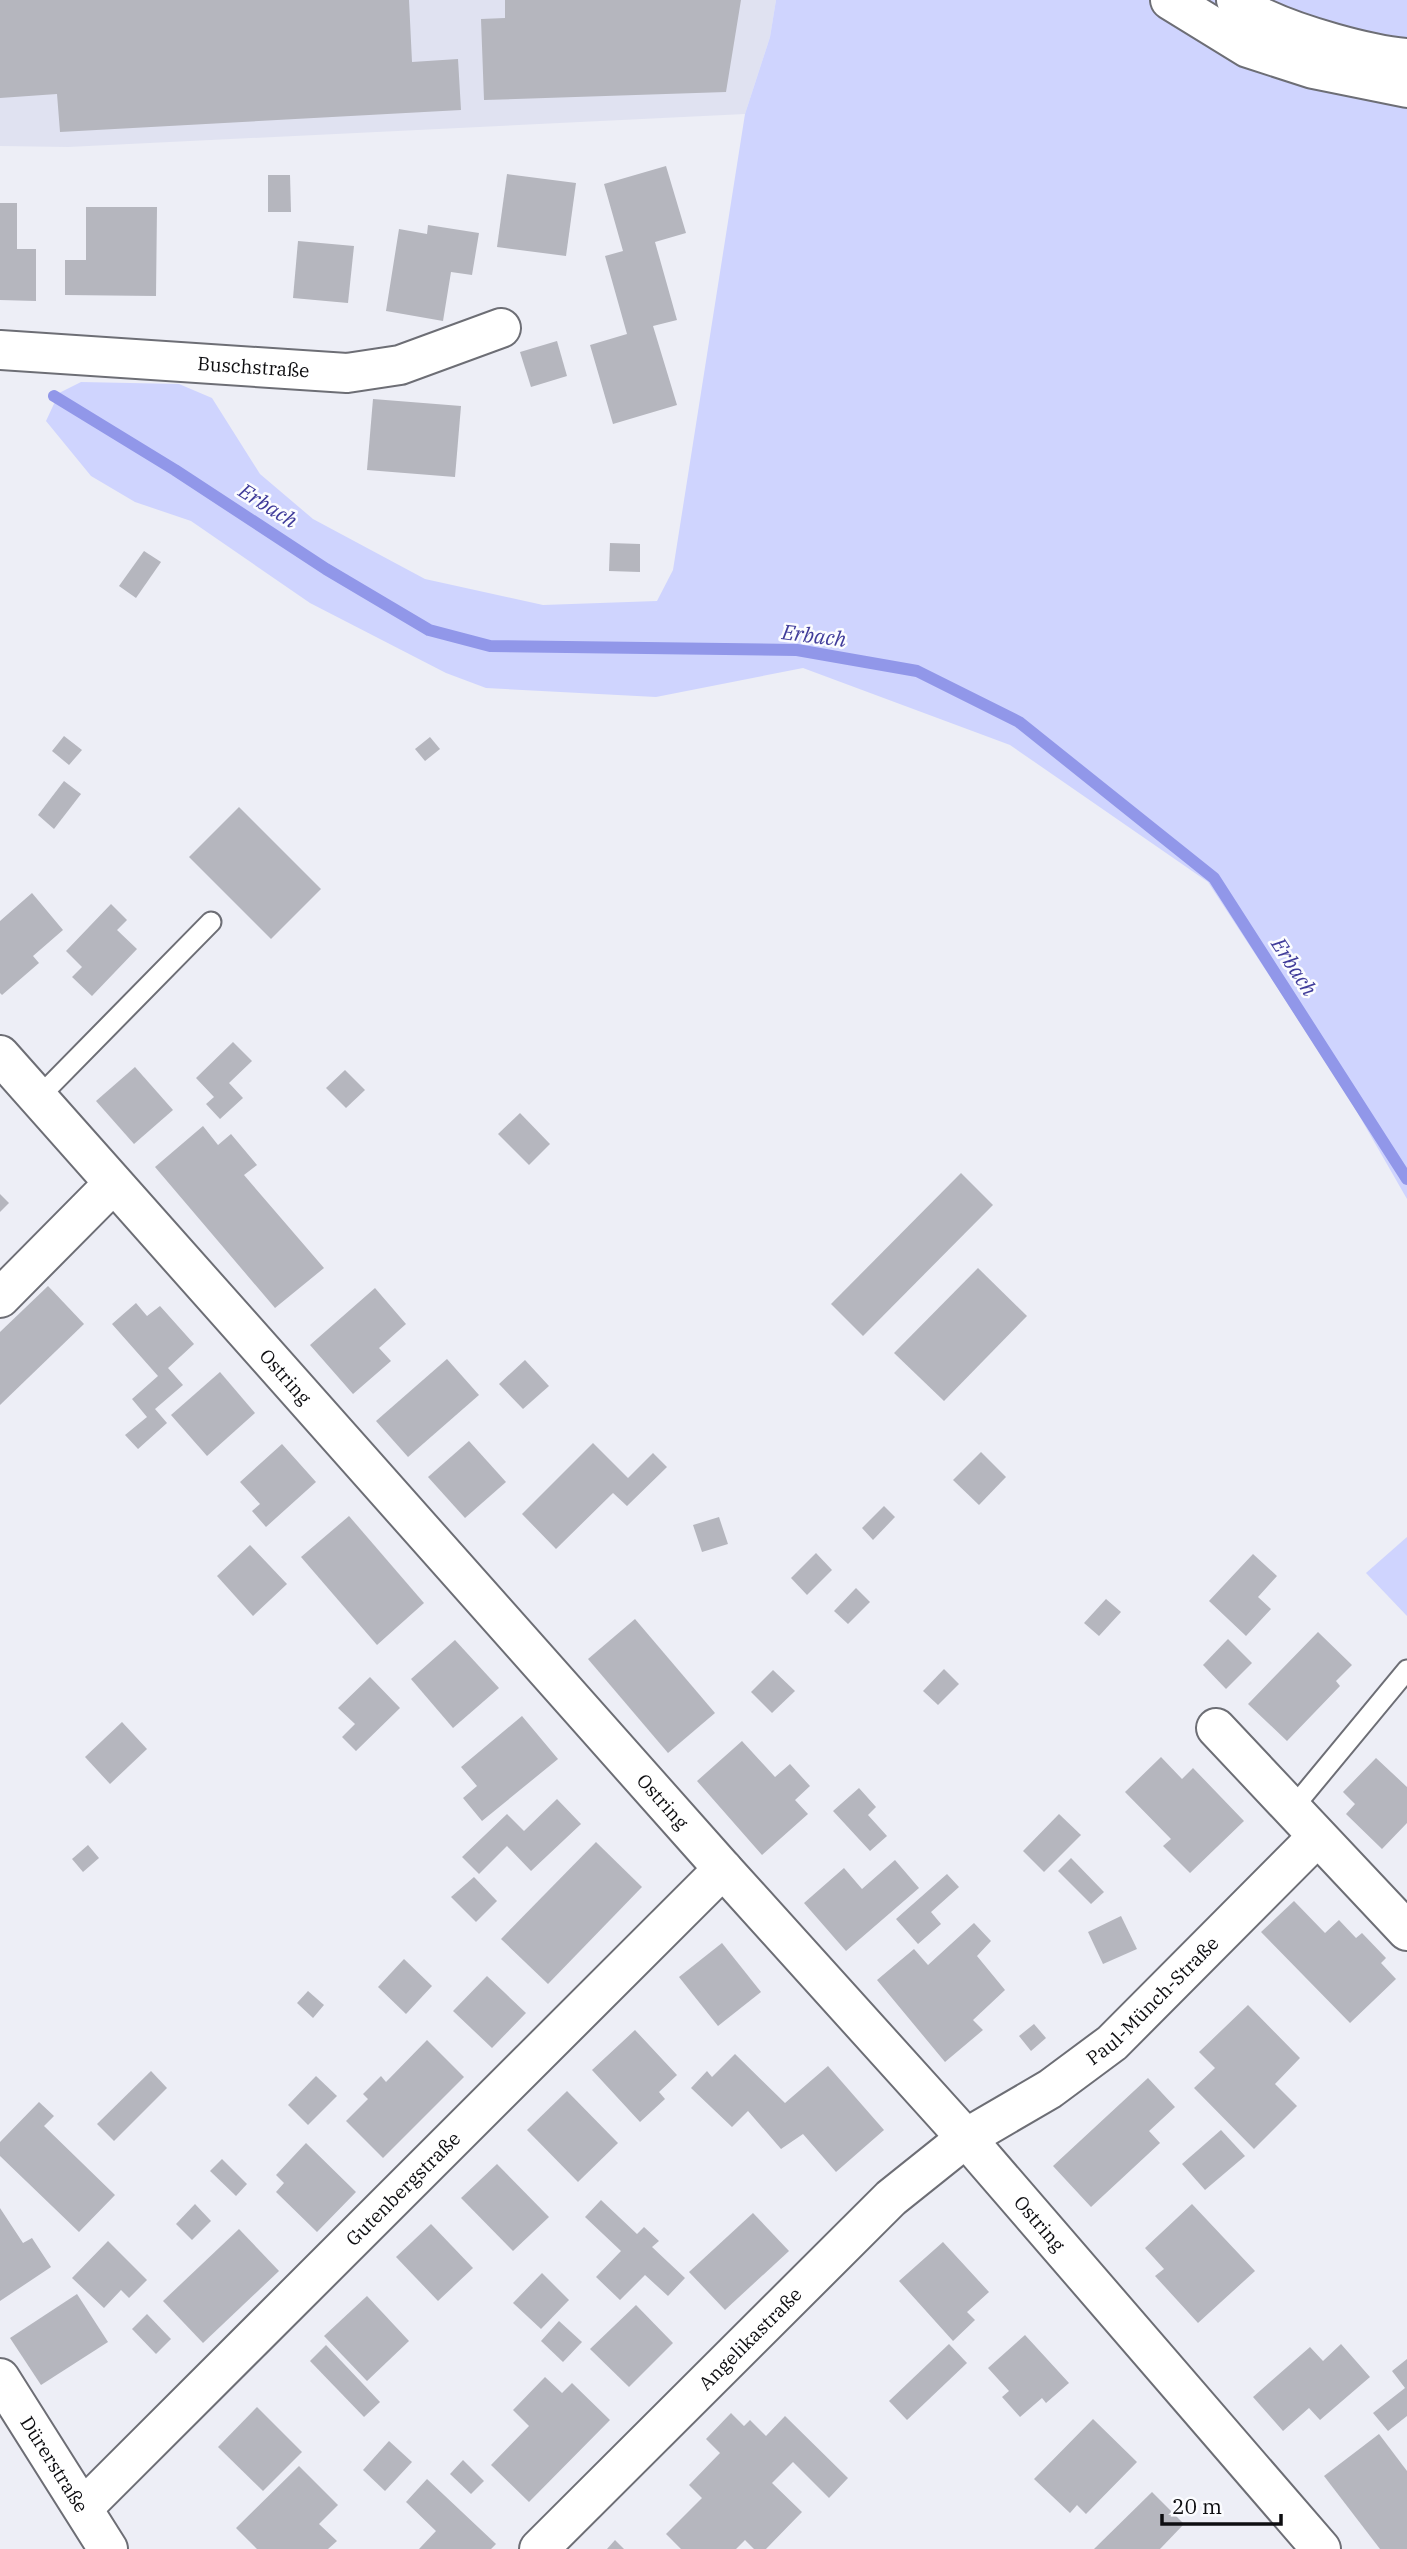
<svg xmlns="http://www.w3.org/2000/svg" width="1407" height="2549" font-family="'IBM Plex Serif',serif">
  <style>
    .built { fill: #e0e2f1 }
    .green { fill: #cfd4fe }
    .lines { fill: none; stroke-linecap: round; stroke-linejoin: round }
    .stream { stroke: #9197e9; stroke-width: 12 }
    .building { fill: #b5b6be }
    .lane-casing { stroke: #6d6e75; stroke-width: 23 }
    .street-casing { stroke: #6d6e75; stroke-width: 42 }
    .secondary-casing { stroke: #6d6e75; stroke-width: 42 }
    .lane { stroke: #fff; stroke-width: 19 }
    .street { stroke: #fff; stroke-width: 38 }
    .secondary { stroke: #fff; stroke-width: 38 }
    .labels { text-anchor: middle; stroke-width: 5; stroke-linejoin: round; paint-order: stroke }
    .street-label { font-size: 19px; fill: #0e0e11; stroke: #fbfcff }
    .water-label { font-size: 21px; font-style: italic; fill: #403c9a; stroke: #fbfcff }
  </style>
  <rect width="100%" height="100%" fill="#edeef6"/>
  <polygon class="built" points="0,0 776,0 770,37 745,114 68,147 0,146"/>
  <g class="green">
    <polygon points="776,0 1407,0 1407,1199 1345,1091 1208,882 1010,745 803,668 656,697 486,688 446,673 310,603 191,521 135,502 91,476 46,421 59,393 81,382 179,384 212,398 260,474 313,519 425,579 543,605 657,601 673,570 745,114 770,37"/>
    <polygon points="1407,1537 1407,1616 1366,1573"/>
  </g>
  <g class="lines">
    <polyline class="stream" points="54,396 175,470 326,569 429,630 490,646 797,650 917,671 1019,722 1214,878 1407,1179"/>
  </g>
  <g class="building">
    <polygon points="0,0 409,0 412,62 458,59 461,110 60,132 57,94 0,98"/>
    <polygon points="505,0 741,0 726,92 484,100 481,19 505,18"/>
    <polygon points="666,166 686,233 655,242 677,320 653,326 677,405 613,424 590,345 627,334 605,256 623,251 604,184"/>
    <polygon points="507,174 576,183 566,256 497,247"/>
    <polygon points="268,175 290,175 291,212 268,212"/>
    <polygon points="0,203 17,203 17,249 36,249 36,301 0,300"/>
    <polygon points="86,207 157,207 156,296 65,295 65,260 86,260"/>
    <polygon points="428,225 479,233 472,275 451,272 443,321 386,311 399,229 427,234"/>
    <polygon points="298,241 354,246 348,303 293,298"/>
    <polygon points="557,341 567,376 531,387 520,352"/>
    <polygon points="373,399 461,406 455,477 367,470"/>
    <polygon points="610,543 640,544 640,572 609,571"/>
    <polygon points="144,551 161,562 136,598 119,586"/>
    <polygon points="64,736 82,750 69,765 52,751"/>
    <polygon points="430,737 440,749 425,761 415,749"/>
    <polygon points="64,781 81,794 54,829 38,815"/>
    <polygon points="239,807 321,889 271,939 189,857"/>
    <polygon points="32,893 63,930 33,956 39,963 2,995 0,993 0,921"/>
    <polygon points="111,904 127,920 117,930 137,949 92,996 72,977 82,967 66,951"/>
    <polygon points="233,1042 252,1061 229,1083 243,1098 220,1119 206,1104 214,1097 196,1078"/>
    <polygon points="135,1067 173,1110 134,1144 96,1101"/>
    <polygon points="345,1070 365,1090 346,1108 326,1088"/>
    <polygon points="520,1113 550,1144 529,1165 498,1134"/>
    <polygon points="203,1126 218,1145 231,1134 257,1165 244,1175 324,1268 275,1308 155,1167"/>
    <polygon points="961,1173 993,1205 863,1336 831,1304"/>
    <polygon points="0,1194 9,1203 0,1212"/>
    <polygon points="978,1268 1027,1316 944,1401 894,1353"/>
    <polygon points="48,1286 84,1324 0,1405 0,1332"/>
    <polygon points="375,1288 406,1324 379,1348 391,1361 353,1394 310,1345"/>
    <polygon points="136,1303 147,1316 160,1306 194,1344 168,1368 183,1385 155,1409 167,1423 138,1449 125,1435 147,1417 132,1399 158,1376 112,1324"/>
    <polygon points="447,1359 479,1395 408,1457 376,1421"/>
    <polygon points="525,1360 549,1386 523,1409 499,1384"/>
    <polygon points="220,1372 255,1413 207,1456 171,1415"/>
    <polygon points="469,1441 506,1482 465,1518 428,1477"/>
    <polygon points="593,1443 628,1478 653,1453 667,1467 627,1506 613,1493 556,1549 522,1514"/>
    <polygon points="282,1444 316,1482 266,1527 252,1511 260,1504 240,1482"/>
    <polygon points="981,1452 1006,1477 979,1505 953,1480"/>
    <polygon points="884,1506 895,1517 873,1540 862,1528"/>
    <polygon points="349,1516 424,1603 377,1645 301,1557"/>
    <polygon points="719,1517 728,1544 702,1552 693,1525"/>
    <polygon points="250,1545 287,1584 253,1616 217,1576"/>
    <polygon points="816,1553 832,1570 807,1595 791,1578"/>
    <polygon points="1253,1554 1277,1576 1258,1597 1271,1609 1246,1636 1209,1601"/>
    <polygon points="856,1588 870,1602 848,1624 834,1611"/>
    <polygon points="1106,1599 1121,1612 1099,1636 1084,1623"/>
    <polygon points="635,1619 715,1713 668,1753 588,1659"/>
    <polygon points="1318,1632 1352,1665 1336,1681 1340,1686 1287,1741 1248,1704"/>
    <polygon points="1228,1639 1252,1663 1226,1689 1203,1665"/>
    <polygon points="455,1640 499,1688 453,1728 411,1679"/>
    <polygon points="944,1669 959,1684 938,1705 923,1691"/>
    <polygon points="773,1670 795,1691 772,1713 751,1692"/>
    <polygon points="370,1677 400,1708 356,1751 342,1737 355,1724 338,1708"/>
    <polygon points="522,1716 558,1759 482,1821 463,1798 477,1786 461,1767"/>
    <polygon points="122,1722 147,1749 110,1784 85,1757"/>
    <polygon points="742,1741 775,1777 790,1764 810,1786 795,1800 808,1814 762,1855 697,1781"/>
    <polygon points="1161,1757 1182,1779 1193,1768 1244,1821 1190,1873 1163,1846 1171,1839 1125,1792"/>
    <polygon points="1376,1758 1407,1787 1407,1823 1382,1849 1346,1814 1355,1804 1343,1792"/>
    <polygon points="859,1788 876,1807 868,1815 887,1836 870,1851 833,1811"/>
    <polygon points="557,1799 581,1824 531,1871 507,1846 479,1874 462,1857 507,1814 524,1831"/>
    <polygon points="1059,1814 1081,1835 1044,1872 1023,1851"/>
    <polygon points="596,1842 642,1887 548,1984 501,1939"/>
    <polygon points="88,1845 99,1858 83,1872 72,1859"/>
    <polygon points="1071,1858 1104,1892 1091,1904 1058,1871"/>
    <polygon points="895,1860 919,1888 846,1951 804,1903 844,1868 862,1889"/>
    <polygon points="947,1874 959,1887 931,1912 941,1924 918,1944 896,1919"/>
    <polygon points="474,1877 497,1901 476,1922 451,1897"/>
    <polygon points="1294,1901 1325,1933 1339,1920 1356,1938 1362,1933 1386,1958 1381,1963 1396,1979 1350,2023 1261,1932"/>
    <polygon points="1121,1916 1137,1949 1103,1964 1088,1932"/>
    <polygon points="974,1923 991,1941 977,1956 1005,1990 973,2020 983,2030 945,2062 877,1980 914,1949 928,1965"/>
    <polygon points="722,1943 761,1992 718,2026 679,1977"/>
    <polygon points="404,1959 432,1986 406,2014 378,1987"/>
    <polygon points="487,1976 526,2013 492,2048 453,2011"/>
    <polygon points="308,1991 324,2005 313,2018 297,2003"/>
    <polygon points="1248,2005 1300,2058 1275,2084 1297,2106 1254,2149 1194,2088 1215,2068 1199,2052"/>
    <polygon points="1034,2024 1046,2038 1031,2051 1019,2036"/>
    <polygon points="635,2030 677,2075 659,2092 665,2099 640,2122 592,2070"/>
    <polygon points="427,2040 464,2077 383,2158 346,2121 368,2099 363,2094 381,2076 386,2082"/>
    <polygon points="735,2054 785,2103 828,2066 884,2130 836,2172 803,2134 781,2149 748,2111 732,2127 691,2088 707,2071 712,2077"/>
    <polygon points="151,2071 167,2088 114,2141 97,2124"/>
    <polygon points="316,2076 337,2096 308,2125 288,2105"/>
    <polygon points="1148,2078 1175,2107 1149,2131 1160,2143 1091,2207 1053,2166"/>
    <polygon points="567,2091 618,2143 578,2182 527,2130"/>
    <polygon points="39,2102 54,2116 44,2126 115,2195 79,2232 0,2156 0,2142"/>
    <polygon points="1221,2130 1245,2156 1205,2190 1182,2164"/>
    <polygon points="306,2143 356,2192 317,2232 276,2192 284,2183 276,2175"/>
    <polygon points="222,2159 247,2184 236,2196 210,2171"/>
    <polygon points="497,2164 549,2217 513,2251 461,2198"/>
    <polygon points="601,2200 637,2234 644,2227 659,2241 652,2247 685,2278 668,2296 645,2275 620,2300 596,2277 621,2251 585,2217"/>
    <polygon points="195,2204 211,2221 192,2240 176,2224"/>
    <polygon points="1192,2204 1255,2271 1198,2323 1155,2276 1164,2269 1145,2248"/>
    <polygon points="0,2208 23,2243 32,2238 51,2267 0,2301"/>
    <polygon points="753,2213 789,2251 725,2310 689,2272"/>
    <polygon points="431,2224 473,2268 438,2301 396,2257"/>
    <polygon points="239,2229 279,2271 203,2343 163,2301"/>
    <polygon points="108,2241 147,2280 129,2298 121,2290 104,2308 72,2278"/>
    <polygon points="943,2242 989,2292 967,2312 975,2320 953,2341 899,2281"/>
    <polygon points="542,2273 569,2300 541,2329 513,2303"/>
    <polygon points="77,2294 108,2342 41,2385 10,2338"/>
    <polygon points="367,2296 409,2341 367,2381 324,2336"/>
    <polygon points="636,2305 673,2343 629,2387 590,2349"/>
    <polygon points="147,2314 171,2339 156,2354 132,2329"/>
    <polygon points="559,2321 582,2342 563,2362 541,2341"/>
    <polygon points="1025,2335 1069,2383 1046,2403 1042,2398 1020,2417 1002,2397 1009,2391 988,2368"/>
    <polygon points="949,2344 967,2363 907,2420 889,2401"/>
    <polygon points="1341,2344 1370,2377 1320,2420 1309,2408 1283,2431 1253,2397 1310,2347 1323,2361"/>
    <polygon points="326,2345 380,2402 364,2417 310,2361"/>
    <polygon points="1407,2359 1407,2416 1388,2431 1373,2413 1405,2388 1392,2371"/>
    <polygon points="545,2377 562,2393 572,2383 610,2420 529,2502 491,2465 529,2426 513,2410"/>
    <polygon points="257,2407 302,2452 263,2491 218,2447"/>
    <polygon points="731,2413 744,2426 750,2420 766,2436 785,2416 848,2478 829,2498 793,2462 772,2483 802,2512 766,2549 754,2549 745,2540 736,2549 681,2549 666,2534 702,2498 689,2485 720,2453 706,2439"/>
    <polygon points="1093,2419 1137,2462 1086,2514 1077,2505 1070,2513 1034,2479"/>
    <polygon points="1379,2434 1407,2471 1407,2549 1380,2549 1324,2476"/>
    <polygon points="389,2441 412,2462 385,2491 363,2470"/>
    <polygon points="463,2460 484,2481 471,2494 450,2474"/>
    <polygon points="299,2466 338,2505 319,2524 337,2541 328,2549 257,2549 236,2528"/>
    <polygon points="427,2479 496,2544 491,2549 419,2549 436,2531 406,2502"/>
    <polygon points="1152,2492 1184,2524 1160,2549 1094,2549"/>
    <polygon points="615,2540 624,2549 607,2549"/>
  </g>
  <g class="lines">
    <defs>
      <g id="lane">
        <polyline points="38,1098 211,922"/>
        <polyline points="1292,1809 1407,1670"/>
      </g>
      <g id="street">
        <path id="s1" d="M0,350L347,373L400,365L501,328"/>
        <path id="s2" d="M0,1055L723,1869L966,2138L1321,2549"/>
        <polyline points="0,1298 113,1184"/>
        <polyline points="1216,1728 1407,1931"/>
        <path id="s3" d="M0,2378L108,2549"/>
        <path id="s4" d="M83,2508L723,1869"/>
        <path id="s5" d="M539,2549L891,2198L966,2138L1050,2089L1112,2043L1317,1837"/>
      </g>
      <g id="secondary">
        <polyline points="1170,0 1248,48 1313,69 1407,88"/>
        <path d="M1236,0C1245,6 1254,14 1263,18C1299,35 1368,55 1407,58"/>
      </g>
    </defs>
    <use href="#lane" class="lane-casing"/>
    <use href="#street" class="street-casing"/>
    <use href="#secondary" class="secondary-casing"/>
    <use href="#lane" class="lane"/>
    <use href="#street" class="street"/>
    <use href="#secondary" class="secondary"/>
  </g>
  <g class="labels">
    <g class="street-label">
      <text dy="7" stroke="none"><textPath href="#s1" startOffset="254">Buschstraße</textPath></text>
      <text dy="7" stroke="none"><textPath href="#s2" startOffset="430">Ostring</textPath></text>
      <text dy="7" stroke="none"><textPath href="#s2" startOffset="998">Ostring</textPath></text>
      <text dy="7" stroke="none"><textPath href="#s5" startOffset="826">Paul-Münch-Straße</textPath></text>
      <text dy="7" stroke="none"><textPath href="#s4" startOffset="452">Gutenbergstraße</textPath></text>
      <text dy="7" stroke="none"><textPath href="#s2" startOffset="1564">Ostring</textPath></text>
      <text dy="7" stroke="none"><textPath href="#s5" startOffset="298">Angelikastraße</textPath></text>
      <text dy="7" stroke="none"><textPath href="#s3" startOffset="102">Dürerstraße</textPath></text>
    </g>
    <g class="water-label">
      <text transform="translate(268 506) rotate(32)" y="7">Erbach</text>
      <text transform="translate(814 636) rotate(7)" y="7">Erbach</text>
      <text transform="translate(1294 967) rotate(57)" y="7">Erbach</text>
    </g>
  </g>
  <path d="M1162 2514v10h119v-10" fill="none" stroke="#0e0e11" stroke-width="3.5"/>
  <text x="1172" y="2514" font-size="21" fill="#0e0e11" stroke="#fbfcff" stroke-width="5" paint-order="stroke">20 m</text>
</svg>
